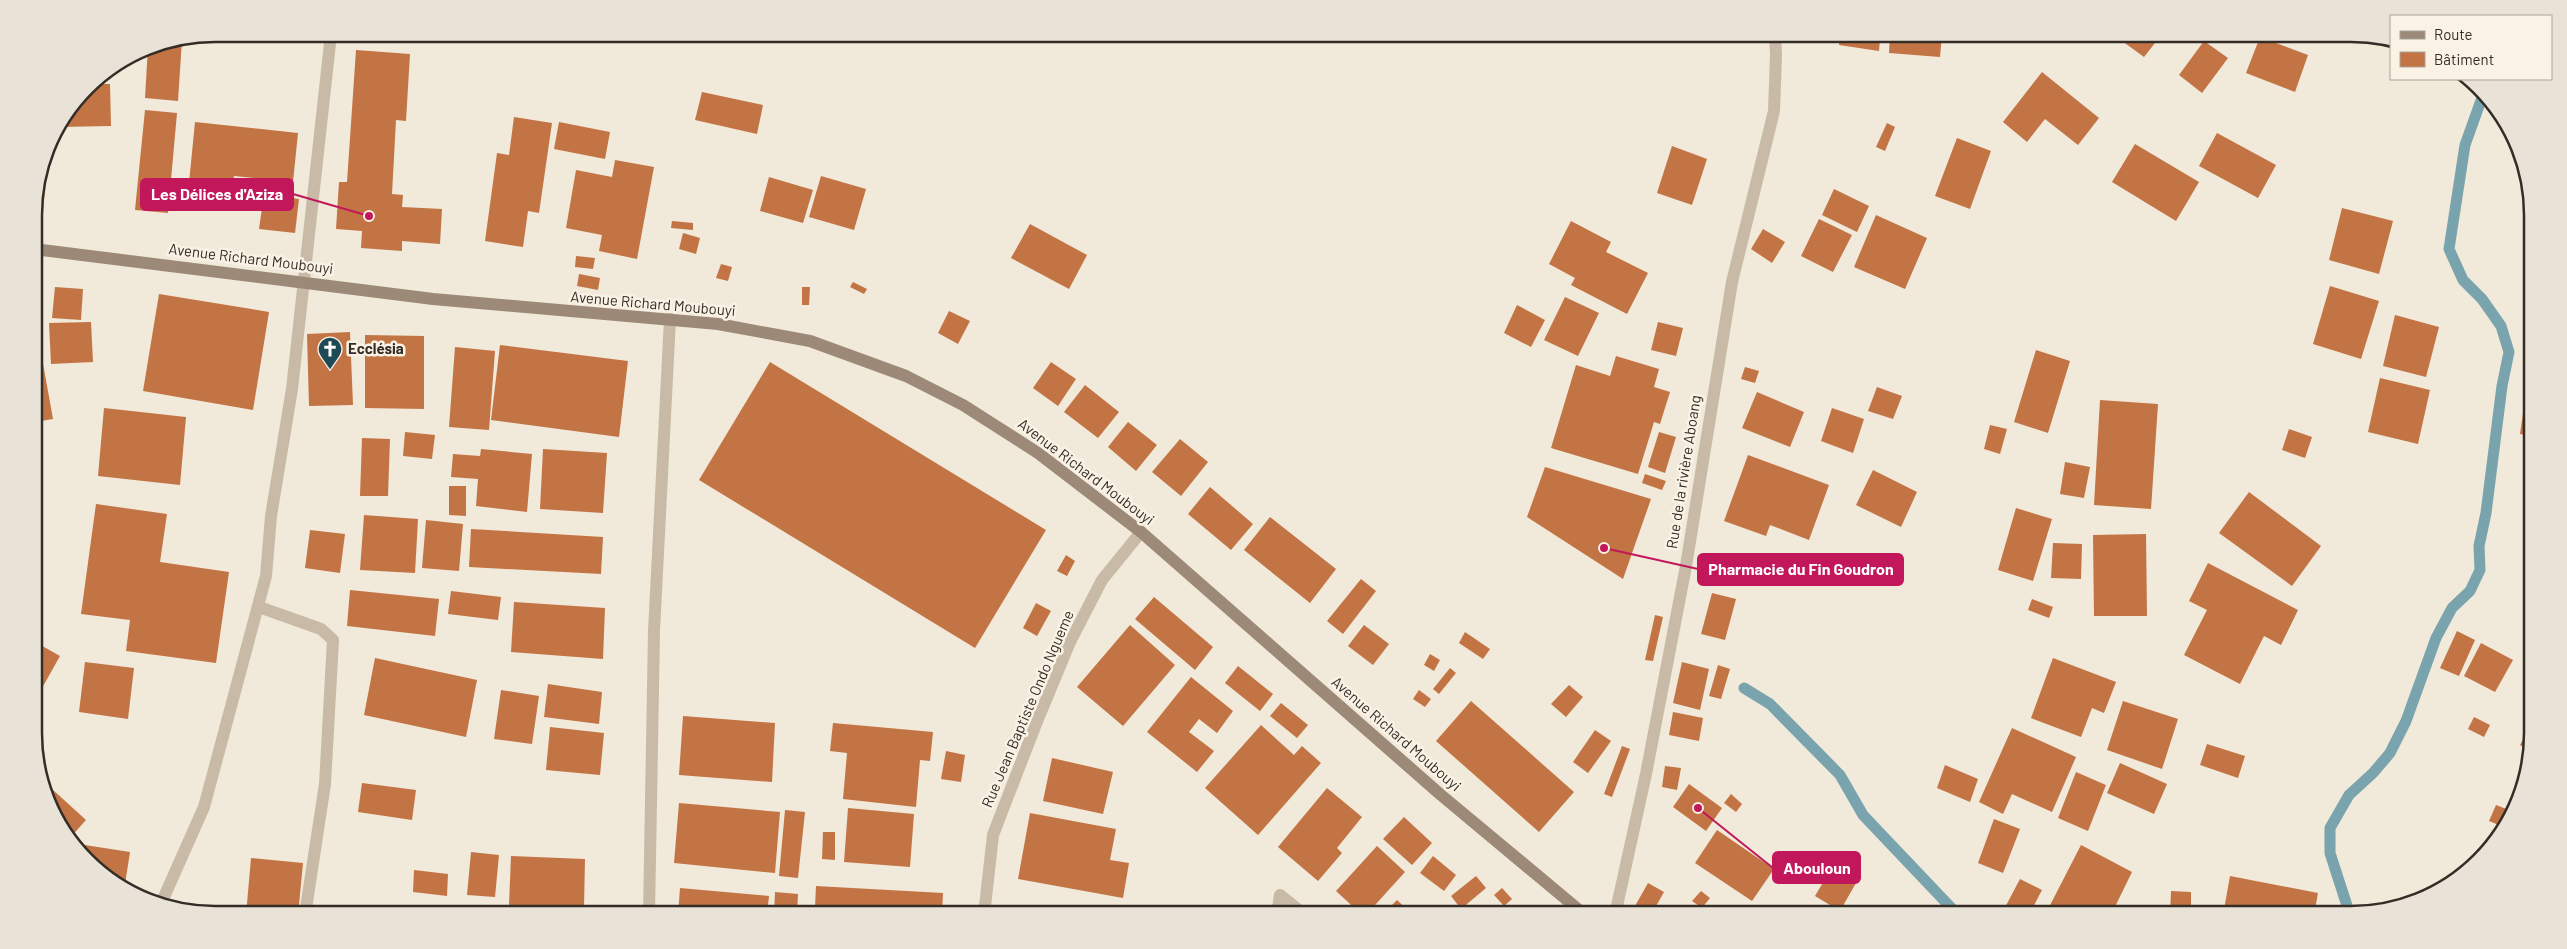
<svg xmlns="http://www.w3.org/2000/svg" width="2567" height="949" font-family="Barlow,sans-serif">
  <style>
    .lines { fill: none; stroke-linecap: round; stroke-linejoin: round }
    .stream { stroke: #79a4ad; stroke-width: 11 }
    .building { fill: #c37445 }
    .street { stroke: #c8baa6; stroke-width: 12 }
    .secondary { stroke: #9c8977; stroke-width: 12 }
    .labels { text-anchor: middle; stroke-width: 5; stroke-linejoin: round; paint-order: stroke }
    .street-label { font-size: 15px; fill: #342d27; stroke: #f9f2e5 }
    .poi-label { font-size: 15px; font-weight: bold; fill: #342d27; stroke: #f9f2e5; text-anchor: start }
    .rim { fill: none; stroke: #342d27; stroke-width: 2.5 }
    .leader { fill: none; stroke: #c2185b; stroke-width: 2 }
    .callout-dot { fill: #c2185b; stroke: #f9f2e5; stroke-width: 2 }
    .callout { fill: #c2185b; stroke: #c2185b; stroke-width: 2 }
    .callout-label { font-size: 16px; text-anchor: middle; font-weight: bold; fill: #fff }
  </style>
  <rect width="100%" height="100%" fill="#f1e9d9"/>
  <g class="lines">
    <g class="stream">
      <polyline points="1744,688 1770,704 1840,775 1863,815 1958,915"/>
      <polyline points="2350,915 2330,853 2330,828 2349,795 2373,773 2390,753 2406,721 2436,638 2452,608 2470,591 2480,570 2479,546 2486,513 2502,386 2509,352 2501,326 2482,299 2463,280 2449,249 2465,145 2484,92"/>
    </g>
  </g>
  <g class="building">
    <polygon points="1841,34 1880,39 1879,51 1839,45"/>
    <polygon points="1890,34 1942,34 1940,57 1889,53"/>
    <polygon points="2128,34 2162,34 2144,57 2122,41"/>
    <polygon points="2352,34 2391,40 2391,46 2352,35"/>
    <polygon points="2260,37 2308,55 2295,92 2246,73"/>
    <polygon points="182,40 178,101 145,98 148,47"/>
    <polygon points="2204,41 2228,58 2202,93 2179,75"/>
    <polygon points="356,50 410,54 406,121 396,120 392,194 403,195 402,207 442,209 440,244 402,241 402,251 361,248 362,231 336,229 339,182 347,182"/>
    <polygon points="2042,72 2099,118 2078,145 2045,119 2027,142 2003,122"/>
    <polygon points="91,84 110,84 111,126 59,127"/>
    <polygon points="702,92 763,105 757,134 695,120"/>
    <polygon points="145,110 177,113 168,213 135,210"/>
    <polygon points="514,117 552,123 539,213 528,211 523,247 485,241 497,153 509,155"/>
    <polygon points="195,122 298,133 293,182 234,176 231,207 187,203"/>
    <polygon points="559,122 610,132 605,159 554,149"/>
    <polygon points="1887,123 1895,127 1885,151 1876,147"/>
    <polygon points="2217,133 2276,165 2258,198 2199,166"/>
    <polygon points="1957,138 1991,151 1970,209 1935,196"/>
    <polygon points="2135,144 2199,182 2176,221 2112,182"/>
    <polygon points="1672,146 1707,159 1692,205 1657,193"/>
    <polygon points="615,160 654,167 637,259 599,251 602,235 566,228 576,170 612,177"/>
    <polygon points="821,176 866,189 854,230 809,217"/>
    <polygon points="769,177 813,190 803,223 760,211"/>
    <polygon points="41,178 46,178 43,212 34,211"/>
    <polygon points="1834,189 1869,206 1857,232 1822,215"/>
    <polygon points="264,194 299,199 295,233 259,229"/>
    <polygon points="2342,208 2393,221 2379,274 2329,260"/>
    <polygon points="1876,215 1927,238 1905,289 1854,267"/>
    <polygon points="1819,219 1852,235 1833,272 1801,256"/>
    <polygon points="672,221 693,223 693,230 671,228"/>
    <polygon points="1571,221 1611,242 1606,252 1648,273 1627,314 1571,285 1575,278 1549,264"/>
    <polygon points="1030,224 1087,255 1069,289 1011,258"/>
    <polygon points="1763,229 1785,242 1772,263 1751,249"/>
    <polygon points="683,233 700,238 696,254 679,249"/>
    <polygon points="576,256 595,258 593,269 575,267"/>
    <polygon points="721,264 732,267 728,281 716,278"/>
    <polygon points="579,274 600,278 598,290 577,286"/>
    <polygon points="853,282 867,289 864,294 850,287"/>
    <polygon points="2330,286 2379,301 2361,359 2313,344"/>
    <polygon points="55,287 83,289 81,320 52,318"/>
    <polygon points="802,287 810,287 809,305 802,305"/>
    <polygon points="159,294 269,312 253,410 143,391"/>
    <polygon points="1565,297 1599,313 1578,356 1544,340"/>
    <polygon points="1517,305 1545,320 1531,347 1504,333"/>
    <polygon points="949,311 970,321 958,344 938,333"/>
    <polygon points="2395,315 2439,327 2426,377 2383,366"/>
    <polygon points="91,322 93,362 51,364 49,323"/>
    <polygon points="1658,322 1683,328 1676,356 1651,350"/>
    <polygon points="350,332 353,405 309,406 307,334"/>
    <polygon points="365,335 424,336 424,409 365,408"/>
    <polygon points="500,345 628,361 619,437 491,420"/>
    <polygon points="455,347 495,351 489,430 449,427"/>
    <polygon points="2036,350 2070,361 2048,433 2014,422"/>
    <polygon points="1616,356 1659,369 1654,387 1670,392 1660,424 1654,422 1638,474 1551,448 1576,365 1610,376"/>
    <polygon points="42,358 53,419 35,422 35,360"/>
    <polygon points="770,362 1046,530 975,648 699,480"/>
    <polygon points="1051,362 1076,379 1058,406 1033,388"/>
    <polygon points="1745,367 1759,371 1755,383 1741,379"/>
    <polygon points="2380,378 2430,390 2418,444 2368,432"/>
    <polygon points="1085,385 1119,412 1098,438 1064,412"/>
    <polygon points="1877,387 1902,396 1893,419 1868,411"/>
    <polygon points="1757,392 1804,412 1790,447 1742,428"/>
    <polygon points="2100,400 2158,404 2151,509 2094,505"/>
    <polygon points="2524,406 2532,407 2532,436 2520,434"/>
    <polygon points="104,408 186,417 180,485 98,476"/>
    <polygon points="1832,408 1864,419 1853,453 1821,441"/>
    <polygon points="1128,422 1157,445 1136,471 1108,447"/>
    <polygon points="1990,425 2007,429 2000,454 1984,449"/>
    <polygon points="2289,429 2312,437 2305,458 2282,450"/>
    <polygon points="405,432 435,435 432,459 403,456"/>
    <polygon points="1659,432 1676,437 1665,473 1648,467"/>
    <polygon points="362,438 390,439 388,496 360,496"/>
    <polygon points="1180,439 1208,462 1181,496 1152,472"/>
    <polygon points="481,449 532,454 527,512 476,506 478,479 451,477 453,454 480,456"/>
    <polygon points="543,449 607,453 603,513 540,509"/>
    <polygon points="1748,455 1829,485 1809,540 1770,525 1766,536 1724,521"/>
    <polygon points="2065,462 2090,467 2084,498 2060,494"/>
    <polygon points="1545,467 1651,499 1623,579 1527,517"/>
    <polygon points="1873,470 1917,492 1901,527 1856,505"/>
    <polygon points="1645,474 1666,481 1662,490 1642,483"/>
    <polygon points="449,486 466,486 466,516 449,515"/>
    <polygon points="1210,487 1253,524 1231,550 1188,514"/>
    <polygon points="2249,492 2321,546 2292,586 2219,533"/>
    <polygon points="96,504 167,514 160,562 229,572 216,663 126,651 130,620 81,614"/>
    <polygon points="2016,508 2052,519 2033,581 1998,570"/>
    <polygon points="364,515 418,519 415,573 360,570"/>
    <polygon points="1270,517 1336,569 1310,603 1244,550"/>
    <polygon points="426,520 463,524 459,571 422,568"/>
    <polygon points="471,529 603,537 601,574 469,567"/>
    <polygon points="310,530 345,534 340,573 305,568"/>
    <polygon points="2146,534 2147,616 2094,616 2093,535"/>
    <polygon points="2053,543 2082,544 2081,579 2051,578"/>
    <polygon points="1066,555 1075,561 1067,576 1057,571"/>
    <polygon points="2208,563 2298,610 2281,645 2264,636 2240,684 2184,655 2207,610 2189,601"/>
    <polygon points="1361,579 1376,591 1343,634 1327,621"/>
    <polygon points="350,590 439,599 435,636 347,626"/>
    <polygon points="451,591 501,597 498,620 448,614"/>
    <polygon points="1712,593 1736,599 1725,640 1701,634"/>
    <polygon points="1154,597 1213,647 1195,670 1135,619"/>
    <polygon points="2032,599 2053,607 2049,618 2028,610"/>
    <polygon points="514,602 605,608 603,659 511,652"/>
    <polygon points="1036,603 1051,611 1037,636 1023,628"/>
    <polygon points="1655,615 1663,617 1653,661 1645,660"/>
    <polygon points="1130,625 1175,665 1123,726 1077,687"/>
    <polygon points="1364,625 1389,644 1373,665 1348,646"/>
    <polygon points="2457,631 2475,640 2459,676 2440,668"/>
    <polygon points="1465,632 1490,649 1483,659 1459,643"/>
    <polygon points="37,643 60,656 37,697"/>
    <polygon points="2481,643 2513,660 2495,692 2464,676"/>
    <polygon points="1430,654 1440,660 1434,671 1424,665"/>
    <polygon points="375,658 477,680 466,737 364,715"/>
    <polygon points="2053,658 2116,682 2104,713 2092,708 2081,737 2031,718"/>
    <polygon points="85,662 134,668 128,719 79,712"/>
    <polygon points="1682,662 1709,669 1700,710 1673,703"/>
    <polygon points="1718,665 1730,669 1721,699 1709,696"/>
    <polygon points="1238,666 1273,694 1260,711 1225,683"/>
    <polygon points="1450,668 1456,673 1439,694 1433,689"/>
    <polygon points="1191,677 1233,711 1217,733 1199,719 1189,732 1214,751 1197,772 1147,732"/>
    <polygon points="548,684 602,692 599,724 544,717"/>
    <polygon points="1569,685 1583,697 1566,717 1551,704"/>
    <polygon points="501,690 539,696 532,744 494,739"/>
    <polygon points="1419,690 1431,699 1425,707 1413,699"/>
    <polygon points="1471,701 1574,792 1539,832 1436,741"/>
    <polygon points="2123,701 2178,719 2162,769 2107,750"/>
    <polygon points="1281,703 1308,725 1297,738 1270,716"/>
    <polygon points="1673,712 1703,718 1699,741 1669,735"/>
    <polygon points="683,716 775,723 772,782 679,775"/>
    <polygon points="2474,717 2490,725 2484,737 2468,729"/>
    <polygon points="2533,722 2533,734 2530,751 2520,745"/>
    <polygon points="833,723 933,732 930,761 920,760 916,807 843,799 847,753 830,751"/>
    <polygon points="1261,725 1294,755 1302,746 1321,763 1258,835 1205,788"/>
    <polygon points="550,727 604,733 600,775 546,770"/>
    <polygon points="2012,728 2076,757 2052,812 2012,794 2003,814 1979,802"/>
    <polygon points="1595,730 1611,741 1588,773 1573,762"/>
    <polygon points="2207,744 2245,756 2238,778 2200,765"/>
    <polygon points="1622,746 1630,749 1612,797 1604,794"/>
    <polygon points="946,751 965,755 961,782 941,779"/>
    <polygon points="1052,758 1113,772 1103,814 1043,801"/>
    <polygon points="2120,763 2167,784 2154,814 2107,793"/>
    <polygon points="1945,765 1978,779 1970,802 1937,788"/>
    <polygon points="1665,766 1681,768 1677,790 1662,787"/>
    <polygon points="2076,772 2106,785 2088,831 2058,818"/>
    <polygon points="41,779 86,820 69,839 52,814"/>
    <polygon points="362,783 416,790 412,820 358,812"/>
    <polygon points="1689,784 1722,808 1706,831 1673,807"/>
    <polygon points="1327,788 1362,817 1337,848 1342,853 1318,881 1278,847"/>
    <polygon points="1731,794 1742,804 1736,812 1724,803"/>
    <polygon points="679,803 780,812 775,873 674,863"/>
    <polygon points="2496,805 2514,812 2506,828 2489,821"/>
    <polygon points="848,808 914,814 910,867 844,862"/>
    <polygon points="785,810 805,812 798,878 779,876"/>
    <polygon points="1030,813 1116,829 1110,860 1129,863 1123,898 1018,879"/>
    <polygon points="1404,817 1432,843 1412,865 1383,839"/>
    <polygon points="1994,819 2020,829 2003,873 1978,863"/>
    <polygon points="1717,830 1774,869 1752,901 1695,863"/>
    <polygon points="823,832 835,832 835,860 822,859"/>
    <polygon points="72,843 130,852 125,884 79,854"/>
    <polygon points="2081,845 2132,872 2111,915 2045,915"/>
    <polygon points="1377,846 1405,872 1366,915 1362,915 1336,891"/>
    <polygon points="471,852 499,855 495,897 467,895"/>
    <polygon points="511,856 585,859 584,907 509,905"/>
    <polygon points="1433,856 1456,875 1444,891 1420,873"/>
    <polygon points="251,858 303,863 298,915 246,915"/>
    <polygon points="1831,869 1856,883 1840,911 1815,896"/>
    <polygon points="414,870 448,874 447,896 413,892"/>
    <polygon points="1476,876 1486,888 1461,909 1451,896"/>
    <polygon points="2230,876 2318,893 2314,915 2223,915"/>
    <polygon points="2020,879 2042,890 2029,915 2001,915"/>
    <polygon points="1648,883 1664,892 1651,915 1635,906"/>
    <polygon points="816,886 943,893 942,913 815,907"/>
    <polygon points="680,888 769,896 767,915 678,915"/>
    <polygon points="1502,888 1512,899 1504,906 1494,895"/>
    <polygon points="1701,891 1710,898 1702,908 1692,901"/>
    <polygon points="2171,891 2191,892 2191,915 2170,915"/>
    <polygon points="775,892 798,894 797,915 774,915"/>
    <polygon points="1397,900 1413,915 1382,915"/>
    <polygon points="1694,906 1702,911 1699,915 1689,913"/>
    <polygon points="1710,907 1718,913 1716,915 1704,915"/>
    <polygon points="1792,907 1804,915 1786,915"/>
  </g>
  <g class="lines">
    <g class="street">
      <polyline points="259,607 321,629 333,640 325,784 305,915"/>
      <polyline points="160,906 204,807 266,576 271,516 292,389 331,34"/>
      <polyline points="649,915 654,631 670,319"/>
      <polyline points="984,915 993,835 1036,724 1070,642 1102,580 1141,532"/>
      <polyline points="1277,915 1280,895 1305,915"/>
      <polyline points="1615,915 1646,774 1686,566 1732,282 1774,111 1776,55 1775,34"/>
    </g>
    <polyline class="secondary" points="34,249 433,299 718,324 810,341 906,376 963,405 1038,453 1141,532 1441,795 1585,915"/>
  </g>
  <defs>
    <symbol id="church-pin" viewBox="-11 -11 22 30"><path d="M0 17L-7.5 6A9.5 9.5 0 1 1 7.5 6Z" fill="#1d4a55" stroke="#f9f2e5"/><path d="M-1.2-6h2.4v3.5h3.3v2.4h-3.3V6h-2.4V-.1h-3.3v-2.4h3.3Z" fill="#fff"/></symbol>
  </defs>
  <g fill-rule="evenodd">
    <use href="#church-pin" x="316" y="335" width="28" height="38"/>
  </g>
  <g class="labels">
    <g class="street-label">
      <text transform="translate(251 259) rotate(7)" y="5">Avenue Richard Moubouyi</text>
      <text transform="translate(653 304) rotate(5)" y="5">Avenue Richard Moubouyi</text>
      <text transform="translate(1086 472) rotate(37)" y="5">Avenue Richard Moubouyi</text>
      <text transform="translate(1684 472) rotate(-81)" y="5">Rue de la rivière Aboang</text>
      <text transform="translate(1028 709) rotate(-67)" y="5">Rue Jean Baptiste Ondo Ngueme</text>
      <text transform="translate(1396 734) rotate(41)" y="5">Avenue Richard Moubouyi</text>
    </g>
    <g class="poi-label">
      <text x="348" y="354">Ecclésia</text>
    </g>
  </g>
  <path d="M0 0H2567V949H0ZM215 42H2351A173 173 0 0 1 2524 215V733A173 173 0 0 1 2351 906H215A173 173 0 0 1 42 733V215A173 173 0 0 1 215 42Z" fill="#e9e2d6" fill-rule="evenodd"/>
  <path class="rim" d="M215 42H2351A173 173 0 0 1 2524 215V733A173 173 0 0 1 2351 906H215A173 173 0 0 1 42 733V215A173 173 0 0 1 215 42Z"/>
  <path class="leader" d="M369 216L293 194M1604 548L1698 569M1698 808L1773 868"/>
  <g class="callout-dot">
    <circle cx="369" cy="216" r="5"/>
    <circle cx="1604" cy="548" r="5"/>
    <circle cx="1698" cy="808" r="5"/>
  </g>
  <g class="callout">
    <rect x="141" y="179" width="152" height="31" rx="5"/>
    <rect x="1698" y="554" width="205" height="31" rx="5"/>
    <rect x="1773" y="852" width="87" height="31" rx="5"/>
  </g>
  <g class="callout-label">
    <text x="217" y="200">Les Délices d'Aziza</text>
    <text x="1801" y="575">Pharmacie du Fin Goudron</text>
    <text x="1817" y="874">Abouloun</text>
  </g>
  <rect x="2390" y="15" width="162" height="65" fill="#f9f2e5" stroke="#aaa399"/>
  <rect x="2400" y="31" width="25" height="8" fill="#9c8977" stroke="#aaa399"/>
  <text x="2434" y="40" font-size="15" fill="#342d27">Route</text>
  <rect x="2400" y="52" width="25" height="15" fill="#c37445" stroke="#aaa399"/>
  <text x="2434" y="65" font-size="15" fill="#342d27">Bâtiment</text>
</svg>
